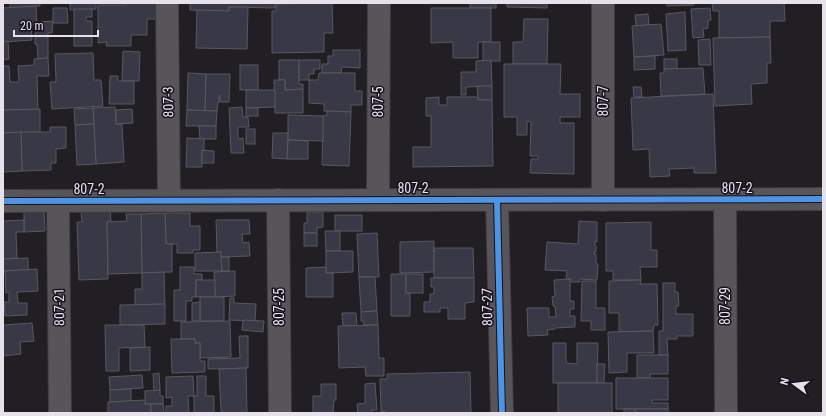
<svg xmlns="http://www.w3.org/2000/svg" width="826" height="416" font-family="'Roboto Condensed',sans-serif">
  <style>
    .building { fill: #393847; stroke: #59585e }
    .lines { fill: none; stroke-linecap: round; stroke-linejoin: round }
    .street-casing { stroke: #3f3b41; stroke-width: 24 }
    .street { stroke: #58555a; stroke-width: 22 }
    .cycleway-casing { stroke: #18111e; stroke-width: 8 }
    .cycleway { stroke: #4d94e3; stroke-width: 6 }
    .labels { text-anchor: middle; stroke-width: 3; stroke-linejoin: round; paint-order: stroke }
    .street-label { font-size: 14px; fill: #e6e1eb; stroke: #18111e }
  </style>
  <rect width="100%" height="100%" fill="#211e24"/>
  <g class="building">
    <polygon points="10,3 40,3 40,6 10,8"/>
    <polygon points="70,3 96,3 96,9 70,10"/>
    <polygon points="126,3 161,3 162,19 147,19 147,35 131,35 131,46 106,46 107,42 98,43 98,5 126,5"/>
    <polygon points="190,3 275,3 275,8 229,7 229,11 190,10"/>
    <polygon points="332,3 333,33 324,33 324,52 272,53 272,11 276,11 276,4"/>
    <rect x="470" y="3" width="26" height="5"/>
    <polygon points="507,3 547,3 547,8 507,7"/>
    <polygon points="667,3 693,3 694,5 667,6"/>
    <polygon points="712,3 784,3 785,21 770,21 770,37 719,38 719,11 713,11"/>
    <polygon points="36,6 37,25 31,25 32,40 3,42 3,8"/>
    <polygon points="229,7 248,7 247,49 196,48 197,10 229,11"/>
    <polygon points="53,8 67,8 68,23 53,23"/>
    <polygon points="431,8 491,8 491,42 478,42 478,58 453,58 453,42 431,43"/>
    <polygon points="710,8 711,20 708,21 708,28 703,29 704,37 693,38 691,9"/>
    <polygon points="74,9 92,9 92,17 86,17 86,21 92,21 92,46 74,46"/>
    <polygon points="685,12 686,50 668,51 666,14"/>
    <polygon points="648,14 649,25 636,26 635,15"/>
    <polygon points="524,19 548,19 547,64 513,64 513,42 523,42"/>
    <polygon points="53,21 52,33 48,33 48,58 38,59 37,44 35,44 35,33 37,33 37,25 41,25 41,22"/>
    <polygon points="661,24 664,55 634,57 632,26"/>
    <polygon points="770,37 771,63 767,63 767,83 751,84 752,104 715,106 713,38"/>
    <polygon points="710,39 711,65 699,65 698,40"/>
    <polygon points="8,41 9,59 3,60 3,42"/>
    <rect x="483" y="42" width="17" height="19"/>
    <polygon points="333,50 360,50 360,68 342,67 341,73 322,73 322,64 328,64 328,56 333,56"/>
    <polygon points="123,51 140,52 139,81 122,81"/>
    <polygon points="93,53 94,80 101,80 103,106 52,109 50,82 56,82 55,54"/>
    <polygon points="655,56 655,69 634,70 634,57"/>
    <polygon points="48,58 49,76 37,76 38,110 3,110 3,66 9,66 10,82 19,82 18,66 34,65 34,59"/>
    <rect x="664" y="59" width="13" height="10"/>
    <polygon points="279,60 299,60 299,84 303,84 303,89 285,90 285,80 279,80"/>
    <polygon points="299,60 320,60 320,69 314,69 314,74 309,74 309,80 299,80"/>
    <polygon points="491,60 492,86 466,87 466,95 461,95 461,72 476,72 476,61"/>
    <polygon points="504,64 561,64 560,94 580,94 580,117 560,117 560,123 574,123 574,174 530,173 531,159 538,159 538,156 530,156 531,122 527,121 527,135 517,135 517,117 504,117"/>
    <rect x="240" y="65" width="18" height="25"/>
    <polygon points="703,68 705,94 661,96 660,73 664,73 664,69"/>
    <polygon points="188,73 206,74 205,111 187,110"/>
    <polygon points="319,73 355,73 355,91 362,91 362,105 351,105 351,112 324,111 324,104 309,103 309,80 318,80"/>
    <polygon points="206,74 230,74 229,102 220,102 220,95 219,95 219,102 218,102 217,111 205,111"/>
    <polygon points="110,76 118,76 118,81 134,81 134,104 109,104"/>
    <polygon points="274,80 285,80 285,90 303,89 303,113 275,113"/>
    <polygon points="477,86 492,86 492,100 478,100"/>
    <polygon points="633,87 641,87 642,97 634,97"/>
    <polygon points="246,90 275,90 275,107 246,108"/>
    <polygon points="713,94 716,173 694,173 694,168 669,169 670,176 650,177 649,149 633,150 631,98"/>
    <polygon points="439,97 439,105 447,105 447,97 478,97 478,100 492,100 493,166 413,167 413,147 431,147 431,116 426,116 426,98"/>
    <polygon points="115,107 116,124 122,124 124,162 96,164 93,108"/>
    <polygon points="242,107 243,117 248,117 249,127 238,127 238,139 243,138 244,153 231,153 229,108"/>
    <polygon points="93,108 94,124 75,125 74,109"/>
    <rect x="246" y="108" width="12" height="8"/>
    <polygon points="40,109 40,132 3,133 3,110"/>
    <polygon points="132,109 133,123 116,124 116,110"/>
    <polygon points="187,110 217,111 216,126 186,126"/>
    <polygon points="327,111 351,112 349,166 322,165 323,116 327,115"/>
    <polygon points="288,115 323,116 323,141 288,140"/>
    <polygon points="94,124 96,164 77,165 75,125"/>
    <polygon points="199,126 216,126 216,139 200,139"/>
    <polygon points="50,127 66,127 66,148 56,149 56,163 51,163 51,170 22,171 21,132 50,132"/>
    <rect x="246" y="129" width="9" height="15"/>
    <polygon points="21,132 22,171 3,172 3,133"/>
    <polygon points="273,133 288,133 287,159 272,158"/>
    <polygon points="187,138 204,139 204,150 202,150 202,167 186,167"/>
    <polygon points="288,140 308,141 308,159 287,159"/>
    <polygon points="202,150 214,151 214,163 202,163"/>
    <polygon points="110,210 111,221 107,222 108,279 79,280 77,222 82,222 81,211"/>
    <polygon points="44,211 45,231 24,232 24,212"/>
    <polygon points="307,212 323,212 323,227 317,228 317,233 304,233 304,223 307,223"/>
    <polygon points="165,213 190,213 190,226 200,226 200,250 193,250 193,253 177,253 177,244 166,244"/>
    <polygon points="165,213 166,244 172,244 172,272 142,273 141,214"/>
    <polygon points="126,214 141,214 142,273 108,274 107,222 127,221"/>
    <rect x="335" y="215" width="27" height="16"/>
    <polygon points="24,220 24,232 16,232 17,258 3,259 3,221"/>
    <polygon points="216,220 249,220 250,234 242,234 243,243 249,242 250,256 221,257 221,252 217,252"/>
    <polygon points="579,221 597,222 597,242 595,241 595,246 596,246 596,252 594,252 594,254 596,254 596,263 598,264 597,280 580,279 580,282 571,282 571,279 566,279 567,271 545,270 547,242 578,244"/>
    <polygon points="651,222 651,250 657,250 657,267 640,267 641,280 613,280 613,271 606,271 606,223"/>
    <polygon points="325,231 340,231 340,251 326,251"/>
    <rect x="304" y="233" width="13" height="13"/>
    <polygon points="377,233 379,277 359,277 357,234"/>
    <polygon points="434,241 434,272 400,273 400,242"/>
    <polygon points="434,248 473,248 474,278 434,278"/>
    <polygon points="326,251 353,251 353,272 326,273"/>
    <polygon points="221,252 222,271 195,271 195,253"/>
    <polygon points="221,257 229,257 229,271 222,271"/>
    <polygon points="28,258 28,270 3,271 3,259"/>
    <polygon points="180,267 194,267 194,274 202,274 202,280 196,280 196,297 192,297 192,301 186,301 186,321 174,321 174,290 180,290"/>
    <polygon points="326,267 326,273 333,273 333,297 306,297 306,268"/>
    <polygon points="37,269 38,291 17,292 18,303 27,303 27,315 5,316 4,302 9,302 9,292 6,293 5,271"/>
    <polygon points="235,271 235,296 215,297 214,272"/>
    <polygon points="164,272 165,304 135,305 135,289 142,289 142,273"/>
    <polygon points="391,274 406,274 406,293 410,293 410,316 391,316"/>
    <rect x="406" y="274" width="17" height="19"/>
    <polygon points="359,277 375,277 377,311 361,312"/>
    <polygon points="431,278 474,278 474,302 465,303 465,319 448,319 448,308 440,308 440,312 424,312 424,302 430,302 430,294 434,294 434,287 431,287"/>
    <polygon points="570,279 570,301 574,301 574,309 570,309 570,316 575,316 575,327 555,328 555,329 547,330 548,335 528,336 527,308 549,308 549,317 556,317 555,306 553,306 552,297 555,296 554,280"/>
    <rect x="196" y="280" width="19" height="17"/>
    <polygon points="641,280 640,284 657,284 658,325 654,325 653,331 619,332 619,313 609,313 609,281"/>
    <polygon points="582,281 596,281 596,308 605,308 605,330 591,330 591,321 581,321"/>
    <polygon points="663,283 675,283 675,292 678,292 679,306 676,306 676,314 693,314 693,336 677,336 677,339 667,339 668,355 659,355 659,331 663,331"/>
    <rect x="200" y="297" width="24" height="24"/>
    <polygon points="230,298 234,298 234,303 256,304 255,321 229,320"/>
    <polygon points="200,302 200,321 192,321 192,303"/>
    <polygon points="165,304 165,324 120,325 120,305"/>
    <polygon points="377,311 378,325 364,325 363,321 361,321 361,312"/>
    <polygon points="342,313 356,313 357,326 343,326"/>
    <polygon points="243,320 264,321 263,332 242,330"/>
    <polygon points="230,321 231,357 200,358 200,343 195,343 195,339 181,339 181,322"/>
    <polygon points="32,323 34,341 20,342 21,354 3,356 3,325"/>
    <polygon points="105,325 144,325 145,347 119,348 119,371 106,371"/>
    <polygon points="378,325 379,358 384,358 384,376 366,376 365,367 339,368 338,326"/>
    <polygon points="653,331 654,353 627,353 627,372 609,373 608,332"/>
    <polygon points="239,336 248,336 248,368 208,369 208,359 240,358"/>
    <polygon points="171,339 195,339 195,343 200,343 200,361 205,361 205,372 172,373"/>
    <polygon points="553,343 566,343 566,363 577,364 577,343 598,343 597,383 553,383"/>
    <polygon points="150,347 150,370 130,371 130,348"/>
    <polygon points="637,355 668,355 668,374 650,374 650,378 637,378"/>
    <polygon points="597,364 605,364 604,383 597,383"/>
    <polygon points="246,368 247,413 223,413 223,411 221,411 219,369"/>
    <polygon points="470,372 471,413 385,413 385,411 381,412 380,379 387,379 387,374"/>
    <polygon points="159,373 160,390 154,391 153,374"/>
    <polygon points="142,375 143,388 110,390 109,377"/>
    <polygon points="193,376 194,396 188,396 189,413 166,413 166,406 172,406 172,397 166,398 166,377"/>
    <polygon points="197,376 206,376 206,396 214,396 214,413 194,413 194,396 197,396"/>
    <polygon points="616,378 668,378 668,400 652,400 652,403 668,403 668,409 616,409"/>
    <polygon points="375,383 377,410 372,410 372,413 358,413 357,404 365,403 365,384"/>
    <rect x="558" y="383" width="54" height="30"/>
    <polygon points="321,384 336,384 336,400 334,400 333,413 313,413 313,396 321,396"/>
    <polygon points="131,389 131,401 110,402 110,390"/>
    <polygon points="160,390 160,396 163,396 163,404 145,404 145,391"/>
    <polygon points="145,400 145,404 151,404 151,413 108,413 108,402"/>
    <polygon points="151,404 163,404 164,413 151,413"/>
    <rect x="624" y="409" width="11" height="4"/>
    <rect x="635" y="409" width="33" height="4"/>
  </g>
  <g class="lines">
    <defs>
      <g id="street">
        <polyline points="167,3 169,201"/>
        <polyline points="603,3 603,200"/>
        <polyline points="278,200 280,413"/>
        <polyline points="378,200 379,3"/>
        <polyline points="497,200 502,413"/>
        <polyline points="725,200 726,413"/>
        <polyline points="3,201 823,199"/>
        <polyline points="58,201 60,413"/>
      </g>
    </defs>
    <use href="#street" class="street-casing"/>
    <use href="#street" class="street"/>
    <defs>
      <g id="cycleway">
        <polyline points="497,200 502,413"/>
        <polyline points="3,201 823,199"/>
      </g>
    </defs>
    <use href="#cycleway" class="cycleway-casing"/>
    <use href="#cycleway" class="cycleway"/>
  </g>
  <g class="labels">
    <g class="street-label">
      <text transform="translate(603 101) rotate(-90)" y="5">807-7</text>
      <text transform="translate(168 102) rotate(-91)" y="5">807-3</text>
      <text transform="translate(378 102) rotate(-90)" y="5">807-5</text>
      <text x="413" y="193">807-2</text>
      <text x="737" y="193">807-2</text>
      <text x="89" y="194">807-2</text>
      <text transform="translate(725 306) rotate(-90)" y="5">807-29</text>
      <text transform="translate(59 307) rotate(-91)" y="5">807-21</text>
      <text transform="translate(279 307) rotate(-90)" y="5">807-25</text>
      <text transform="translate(487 307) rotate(-91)" y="5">807-27</text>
    </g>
  </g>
  <rect width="826" height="416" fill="none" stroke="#e6e1eb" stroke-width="8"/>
  <g transform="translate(794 384) rotate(285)" stroke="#18111e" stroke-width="3" paint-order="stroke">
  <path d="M0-3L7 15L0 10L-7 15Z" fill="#e6e1eb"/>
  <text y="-6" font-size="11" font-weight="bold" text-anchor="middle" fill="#e6e1eb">N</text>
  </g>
  <path d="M14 30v6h84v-6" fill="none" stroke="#e6e1eb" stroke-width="2"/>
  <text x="20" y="30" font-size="12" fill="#e6e1eb" stroke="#18111e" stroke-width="3" paint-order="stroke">20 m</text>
</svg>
